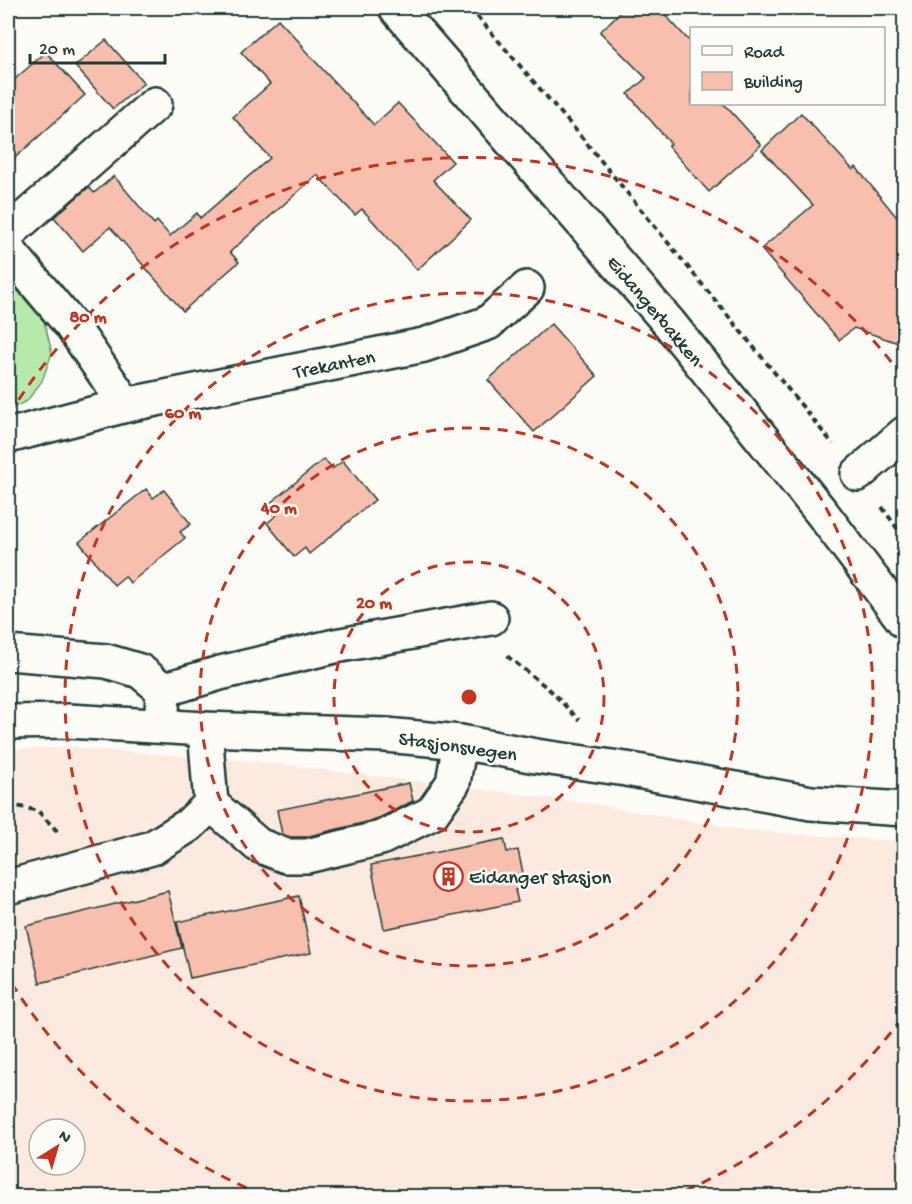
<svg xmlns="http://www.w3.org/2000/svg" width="912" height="1204" font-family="'Gochi Hand',sans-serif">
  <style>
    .built { fill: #fceae1; fill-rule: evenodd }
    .green { fill: #b7eaaa; stroke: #6b946f; stroke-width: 1.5 }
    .building { fill: #f8bfae; stroke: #1f3d34; stroke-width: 1.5 }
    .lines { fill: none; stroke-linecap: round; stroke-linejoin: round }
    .minor-casing { stroke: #1f3d34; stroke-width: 38 }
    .major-casing { stroke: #1f3d34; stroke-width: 38 }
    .path { stroke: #1f3d34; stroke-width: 4; stroke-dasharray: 6 4.5; stroke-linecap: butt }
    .minor { stroke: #fdfcf7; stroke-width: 33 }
    .major { stroke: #fdfcf7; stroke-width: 33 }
    .ring { fill: none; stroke: #c8321e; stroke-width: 3; stroke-dasharray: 10 8 }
    .labels { text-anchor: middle; stroke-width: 5; stroke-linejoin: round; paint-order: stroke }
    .street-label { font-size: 20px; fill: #1f3d34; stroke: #fdfcf7 }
    .poi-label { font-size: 20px; fill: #1f3d34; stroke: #fdfcf7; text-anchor: start }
    .centre { fill: #c8321e; stroke: #fdfcf7; stroke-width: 3 }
    .ring-label { font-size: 18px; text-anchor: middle; font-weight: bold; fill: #c8321e; stroke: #fdfcf7; stroke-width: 5; stroke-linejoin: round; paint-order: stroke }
  </style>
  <rect width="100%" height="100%" fill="#fdfcf7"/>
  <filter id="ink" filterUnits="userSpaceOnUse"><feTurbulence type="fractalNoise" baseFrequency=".0167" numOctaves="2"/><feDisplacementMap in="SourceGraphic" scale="12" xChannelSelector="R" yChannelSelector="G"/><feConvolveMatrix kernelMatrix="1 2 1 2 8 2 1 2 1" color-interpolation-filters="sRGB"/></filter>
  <g filter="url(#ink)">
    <path class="built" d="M67,747L272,763L580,802L743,830L904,842V1196H8V750ZM39,1129H75V1165H39Z"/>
    <polygon class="green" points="8,280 44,321 52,353 42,381 27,401 8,410"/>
    <g class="building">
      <polygon points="624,8 659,8 692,44 692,104 724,104 761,145 709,192 668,146 671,144 628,94 646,78 600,32"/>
      <polygon points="278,19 303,46 302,47 374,125 398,103 453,162 433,180 471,220 417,270 362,209 355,215 317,175 230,252 239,262 183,311 110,227 83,251 54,217 89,187 94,193 114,176 154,224 157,221 170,236 197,213 200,218 270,158 233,117 270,84 241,52"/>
      <polygon points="106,40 144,83 113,109 75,66"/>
      <polygon points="46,52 85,95 8,164 8,85"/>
      <polygon points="801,113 853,170 856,167 904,226 904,345 854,328 839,340 761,249 813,205 762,150"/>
      <polygon points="551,324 597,376 534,432 488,380"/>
      <polygon points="324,459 332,469 343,461 375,500 309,554 305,548 294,557 267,523 278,514 269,504"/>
      <polygon points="146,489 153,498 164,490 191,524 180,532 185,538 130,583 125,576 114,585 79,542"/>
      <polygon points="409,783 413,801 375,820 305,837 290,837 282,834 277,810"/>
      <polygon points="504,839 507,852 518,850 526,887 515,890 518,902 384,929 371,865"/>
      <polygon points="168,891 182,948 40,983 26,926"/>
      <polygon points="299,896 311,953 190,978 177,922"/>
    </g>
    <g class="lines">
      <defs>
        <g id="minor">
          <polyline points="8,233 155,104"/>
          <polyline points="8,250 71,325 126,405"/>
          <polyline points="8,436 126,405 424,345 488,323 527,288"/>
          <polyline points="858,474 904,434"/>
          <polyline points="8,653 106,661 140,671 163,690 162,712"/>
          <polyline points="163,690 220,673 335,646 491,618"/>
          <polyline points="8,722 68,721 205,729 386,735 460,742 536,756 626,769 811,803 904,809"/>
          <polyline points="211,804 258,845 286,856 307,856 381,838 432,813 453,783 460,742"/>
          <polyline points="8,887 152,848 189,825 211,804 205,729"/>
        </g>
        <polyline id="major" points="396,8 669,323 822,513 904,621"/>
      </defs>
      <use href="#minor" class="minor-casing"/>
      <use href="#major" class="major-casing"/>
      <g class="path">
        <polyline points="470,8 579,134 833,444"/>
        <polyline points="882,507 904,538"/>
        <polyline points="507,656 550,690 579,720"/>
        <polyline points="8,806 17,806 38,811 58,832"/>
      </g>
      <use href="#minor" class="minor"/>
      <use href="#major" class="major"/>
    </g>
  </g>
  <g class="ring">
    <circle cx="469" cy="697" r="135"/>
    <circle cx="469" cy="697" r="269"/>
    <circle cx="469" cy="697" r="404"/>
    <path d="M902 1018A539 539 0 0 1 675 1195M263 1195A539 539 0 0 1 9 979M9 415A539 539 0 0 1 902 376"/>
  </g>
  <defs>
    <symbol id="building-ring" viewBox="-11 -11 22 22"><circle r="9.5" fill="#fdfcf7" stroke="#c8321e" stroke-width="1.5"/><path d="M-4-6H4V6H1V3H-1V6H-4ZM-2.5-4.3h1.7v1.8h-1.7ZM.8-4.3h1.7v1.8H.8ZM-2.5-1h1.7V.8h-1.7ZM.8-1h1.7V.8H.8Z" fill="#c8321e"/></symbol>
  </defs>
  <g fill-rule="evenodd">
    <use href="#building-ring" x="432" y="860" width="33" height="33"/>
  </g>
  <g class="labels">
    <g class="street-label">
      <text transform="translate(656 310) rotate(50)" y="7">Eidangerbakken</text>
      <text transform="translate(334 363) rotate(-11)" y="7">Trekanten</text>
      <text transform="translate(458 745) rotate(8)" y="7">Stasjonsvegen</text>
    </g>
    <g class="poi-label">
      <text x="469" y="883">Eidanger stasjon</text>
    </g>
  </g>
  <circle cx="469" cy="697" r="9" class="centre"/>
  <g class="ring-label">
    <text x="88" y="322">80 m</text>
    <text x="183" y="418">60 m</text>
    <text x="279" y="513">40 m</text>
    <text x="374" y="608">20 m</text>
  </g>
  <rect width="912" height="1204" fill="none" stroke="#fdfcf7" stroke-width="30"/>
  <rect x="15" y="15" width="882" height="1174" fill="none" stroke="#1f3d34" stroke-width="2" filter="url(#ink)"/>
  <rect x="690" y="27" width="195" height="78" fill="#fdfcf7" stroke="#a4b0a9" stroke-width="1.5"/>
  <rect x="702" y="46" width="30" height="9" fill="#fdfcf7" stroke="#a4b0a9" stroke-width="1.5"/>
  <text x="744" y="57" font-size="18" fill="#1f3d34">Road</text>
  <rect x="702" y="72" width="30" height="18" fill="#f8bfae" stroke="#a4b0a9" stroke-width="1.5"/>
  <text x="744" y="87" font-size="18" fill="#1f3d34">Building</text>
  <g transform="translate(57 1147) rotate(37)"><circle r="28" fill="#fdfcf7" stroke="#a4b0a9" stroke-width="1.5"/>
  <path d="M0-4.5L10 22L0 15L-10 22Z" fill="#c8321e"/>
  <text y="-9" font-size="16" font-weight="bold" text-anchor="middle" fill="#1f3d34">N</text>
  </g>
  <path d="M30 54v9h135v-9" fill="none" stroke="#1f3d34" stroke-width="3"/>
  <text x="39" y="54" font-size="18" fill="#1f3d34" stroke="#fdfcf7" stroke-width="4.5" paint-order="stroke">20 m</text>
</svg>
